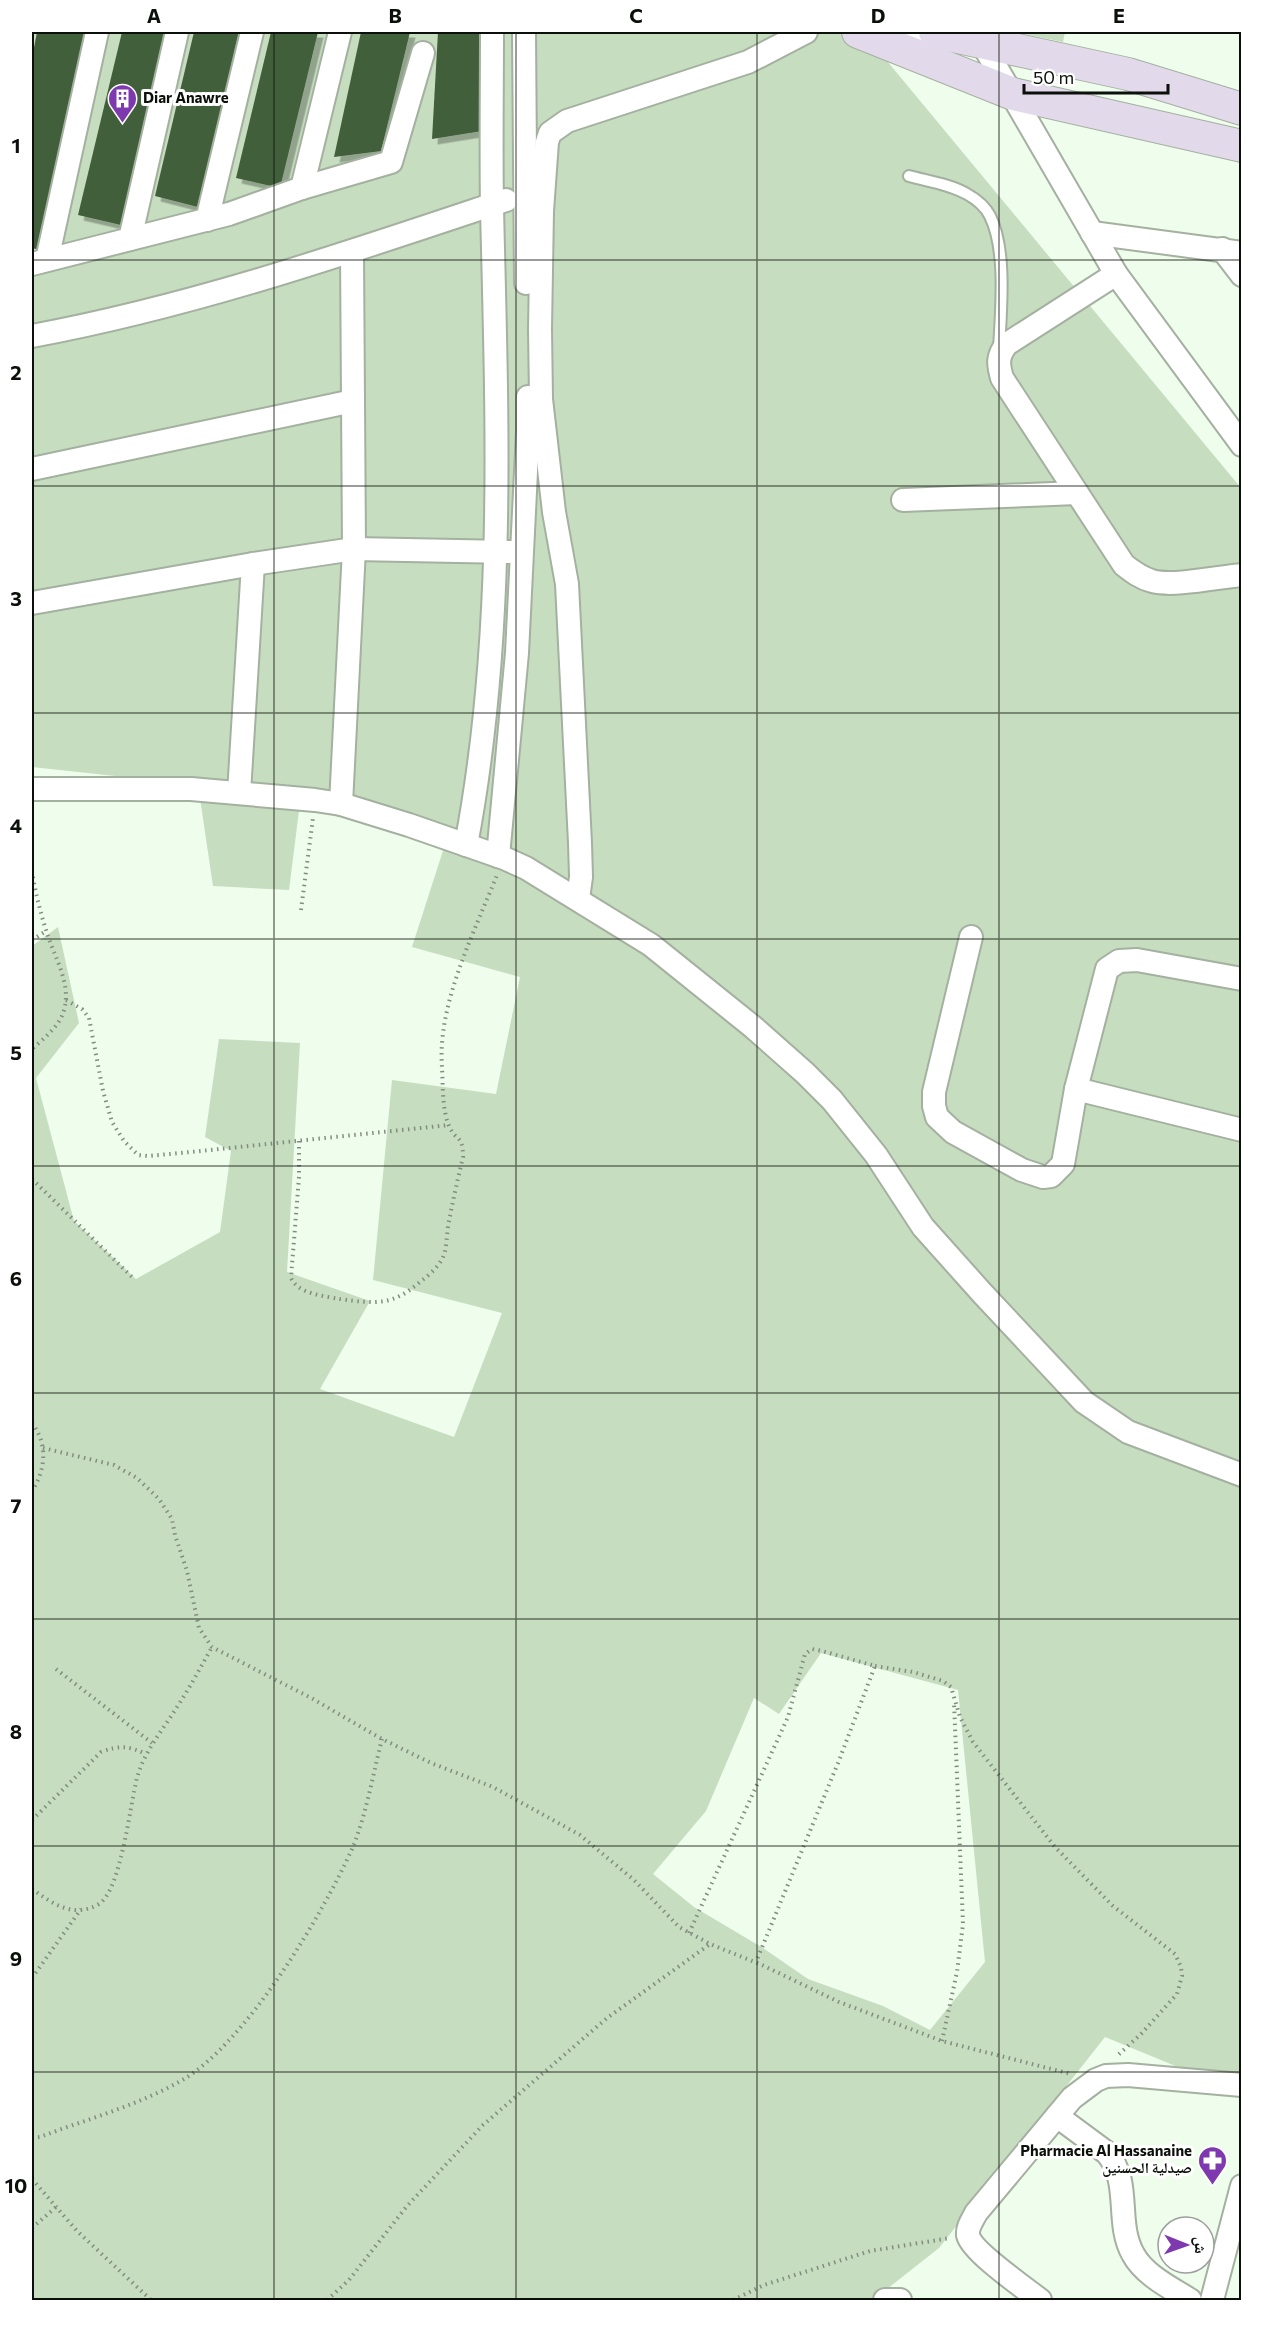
<svg xmlns="http://www.w3.org/2000/svg" width="1273" height="2332" font-family="Commissioner,'Noto Naskh Arabic',sans-serif">
  <style>
    .grass { fill: #c6debf; fill-rule: evenodd }
    .building { fill: #435e3a; filter: url(#shadow) }
    .lines { fill: none; stroke-linecap: round; stroke-linejoin: round }
    .lane-casing { stroke: #a4b0a0; stroke-width: 14 }
    .street-casing { stroke: #a4b0a0; stroke-width: 26 }
    .secondary-casing { stroke: #a4b0a0; stroke-width: 34 }
    .path { stroke: #838c81; stroke-width: 4; stroke-dasharray: 1.5 4.5; stroke-linecap: butt }
    .lane { stroke: #fff; stroke-width: 10 }
    .street { stroke: #fff; stroke-width: 22 }
    .secondary { stroke: #e2d9eb; stroke-width: 32 }
    .grid { fill: none; stroke: #0b100a; stroke-width: 1.5; stroke-opacity: 0.55 }
    .labels { text-anchor: middle; stroke-width: 6; stroke-linejoin: round; paint-order: stroke }
    .poi-label { font-size: 15px; font-weight: bold; fill: #0b100a; stroke: #fff; text-anchor: start }
    .neatline { fill: none; stroke: #0b100a; stroke-width: 2 }
    .grid-label { font-size: 20px; text-anchor: middle; font-weight: bold; fill: #0b100a }
  </style>
  <defs>
    <filter id="shadow"><feDropShadow dx="5.5" dy="5.5" stdDeviation="0" flood-color="#0004"/></filter>
  </defs>
  <rect width="100%" height="100%" fill="#effdec"/>
  <g class="grass">
    <path d="M32,32H863L1241,488V2093L1105,2037L939,2248L873,2300H32V946L58,927L79,1023L36,1078L74,1221L136,1279L220,1232L231,1151L205,1137L219,1039L300,1043L287,1272L370,1301L320,1389L454,1437L502,1313L373,1280L392,1080L496,1094L520,977L412,947L448,835L302,787L289,890L213,886L198,785L32,767ZM821,1653L958,1690L985,1962L930,2030L883,2006L808,1979L763,1948L694,1907L653,1874L706,1811L754,1698L779,1714Z"/>
    <polygon points="1016,32 1065,32 1063,42"/>
  </g>
  <g class="building">
    <polygon points="37,32 88,32 40,250 32,248 32,58"/>
    <polygon points="122,32 167,32 121,225 78,215"/>
    <polygon points="194,32 239,32 198,207 155,196"/>
    <polygon points="271,32 318,32 280,188 236,178"/>
    <polygon points="361,32 410,32 381,151 334,157"/>
    <polygon points="438,32 480,32 482,131 432,139"/>
  </g>
  <g class="lines">
    <defs>
      <path id="lane" d="M909,176C927,181 950,184 967,194C976,199 985,206 990,216C1007,250 1001,311 999,349"/>
      <g id="street">
        <polyline points="524,32 526,283"/>
        <polyline points="916,32 937,63"/>
        <polyline points="982,43 1116,274 1242,445"/>
        <polyline points="302,188 391,162 423,53"/>
        <polyline points="207,220 252,32"/>
        <polyline points="1092,233 1242,253"/>
        <polyline points="130,239 177,32"/>
        <polyline points="1222,249 1242,275"/>
        <polyline points="47,260 97,32"/>
        <polyline points="32,264 229,214 302,188 340,32"/>
        <path d="M1116,274L1007,344C997,356 998,364 1002,378L1124,565C1133,572 1141,578 1152,581C1173,587 1219,577 1242,575"/>
        <path d="M32,336C194,306 350,252 506,200"/>
        <polyline points="32,469 353,401"/>
        <polyline points="903,500 1077,493"/>
        <polyline points="32,603 253,564 354,549 510,552"/>
        <polyline points="32,789 191,789 315,800 341,804 409,825 504,858 526,868 651,945 753,1027 805,1073 832,1100 876,1155 923,1227 982,1293 1084,1402 1128,1432 1242,1475"/>
        <polyline points="239,793 253,564"/>
        <polyline points="341,804 354,549 352,252"/>
        <path d="M466,845C506,635 497,420 492,208C491,149 492,90 492,32"/>
        <polyline points="498,856 517,653 528,431 528,397"/>
        <polyline points="578,899 581,877 580,843 567,584 554,512 541,399 540,329 542,211 547,142 550,133 567,121 748,62 806,32"/>
        <polyline points="971,937 934,1092 934,1106 937,1117 953,1132 1022,1170 1043,1177 1051,1176 1063,1164 1076,1089 1107,969 1119,961 1137,960 1242,979"/>
        <polyline points="1076,1089 1242,1130"/>
        <path d="M1057,2116L1107,2153C1132,2183 1115,2222 1133,2254C1144,2275 1171,2288 1190,2300"/>
        <polyline points="885,2300 900,2300"/>
        <path d="M1040,2300C1026,2289 971,2251 968,2235C967,2227 973,2219 976,2213L1072,2098L1096,2080L1106,2076L1128,2075L1242,2085"/>
        <polyline points="1212,2300 1242,2186"/>
      </g>
      <g id="secondary">
        <polyline points="858,32 1013,94 1242,146"/>
        <polyline points="935,32 1128,74 1242,109"/>
      </g>
    </defs>
    <use href="#lane" class="lane-casing"/>
    <use href="#street" class="street-casing"/>
    <use href="#secondary" class="secondary-casing"/>
    <g class="path">
      <path d="M32,871C35,891 40,911 46,930C53,955 72,983 64,1010C60,1026 43,1039 32,1049"/>
      <polyline points="301,910 313,818"/>
      <polyline points="32,940 46,931"/>
      <polyline points="66,1000 82,1009 89,1018 103,1091 112,1122 124,1141 138,1155 148,1156 191,1152 449,1125"/>
      <path d="M299,1141V1177L291,1278C298,1294 324,1296 340,1299C376,1304 393,1306 421,1281C428,1276 436,1269 441,1261C448,1250 446,1234 449,1221C453,1200 458,1178 463,1157C463,1134 456,1142 449,1126C442,1109 443,1085 442,1067C437,1005 474,933 497,875"/>
      <polyline points="32,1179 132,1277"/>
      <path d="M32,1423C48,1444 46,1469 32,1491"/>
      <polyline points="43,1448 114,1465 137,1478 159,1499 172,1519 175,1535 187,1571 199,1628 212,1647 313,1699 382,1739 431,1763 493,1787 580,1835 634,1880 679,1927 710,1944 762,1965 839,2002 942,2041 1071,2074"/>
      <polyline points="875,1666 913,1672 943,1681 951,1687 960,1717 973,1742 1055,1847 1113,1906 1175,1954 1181,1967 1182,1976 1177,1994 1142,2033 1117,2056"/>
      <polyline points="56,1669 152,1743"/>
      <path d="M32,1820L101,1752C119,1745 129,1746 146,1754"/>
      <path d="M32,1889C52,1903 73,1919 99,1904C121,1890 130,1805 137,1778C144,1751 163,1730 177,1707C190,1687 201,1667 212,1647"/>
      <polyline points="689,1933 788,1717 805,1654 812,1649 822,1651 875,1666 838,1763 756,1962"/>
      <polyline points="32,1978 81,1909"/>
      <polyline points="942,2041 957,1972 963,1924 954,1702"/>
      <path d="M32,2138L40,2137C87,2119 140,2105 184,2079C246,2042 322,1916 352,1849C366,1816 373,1774 382,1739"/>
      <polyline points="32,2179 77,2231 151,2300"/>
      <polyline points="32,2228 56,2207"/>
      <polyline points="327,2300 349,2280 407,2206 483,2125 607,2018 710,1944"/>
      <polyline points="733,2300 764,2285 870,2251 950,2238"/>
    </g>
    <use href="#lane" class="lane"/>
    <use href="#street" class="street"/>
    <use href="#secondary" class="secondary"/>
  </g>
  <path class="grid" d="M274,32V2300M516,32V2300M757,32V2300M999,32V2300M32,260H1242M32,486H1242M32,713H1242M32,939H1242M32,1166H1242M32,1393H1242M32,1619H1242M32,1846H1242M32,2072H1242"/>
  <defs>
    <symbol id="building-pin" viewBox="-11 -11 22 30"><path d="M0 17L-7.5 6A9.5 9.5 0 1 1 7.5 6Z" fill="#7d39ad" stroke="#fff"/><path d="M-4-6H4V6H1V3H-1V6H-4ZM-2.5-4.3h1.7v1.8h-1.7ZM.8-4.3h1.7v1.8H.8ZM-2.5-1h1.7V.8h-1.7ZM.8-1h1.7V.8H.8Z" fill="#fff"/></symbol>
    <symbol id="pharmacy-pin" viewBox="-11 -11 22 30"><path d="M0 17L-7.5 6A9.5 9.5 0 1 1 7.5 6Z" fill="#7d39ad" stroke="#fff"/><path d="M-2-6h4v4h4v4h-4v4h-4v-4h-4v-4h4Z" fill="#fff"/></symbol>
  </defs>
  <g fill-rule="evenodd">
    <use href="#building-pin" x="106" y="82" width="33" height="45"/>
    <use href="#pharmacy-pin" x="1196" y="2144" width="33" height="45"/>
  </g>
  <g class="labels">
    <g class="poi-label">
      <text x="143" y="103">Diar Anawre</text>
      <text x="1192" y="2156" text-anchor="end">Pharmacie Al Hassanaine<tspan x="1192" dy="17">صيدلية الحسنين</tspan></text>
    </g>
  </g>
  <rect width="1273" height="2332" fill="none" stroke="#ffffff" stroke-width="66"/>
  <g transform="translate(1186 2245) rotate(91)"><circle r="28" fill="#ffffff" stroke="#9d9f9d" stroke-width="1.5"/>
  <path d="M0-4.5L10 22L0 15L-10 22Z" fill="#7d39ad"/>
  <text y="-9" font-size="16" font-weight="bold" text-anchor="middle" fill="#0b100a">ش</text>
  </g>
  <path d="M1024 84v9h144v-9" fill="none" stroke="#0b100a" stroke-width="3"/>
  <text x="1033" y="84" font-size="18" fill="#0b100a" stroke="#ffffff" stroke-width="4.5" paint-order="stroke">50 m</text>
  <rect x="33" y="33" width="1207" height="2266" class="neatline"/>
  <g class="grid-label">
    <text x="154" y="23">A</text>
    <text x="395" y="23">B</text>
    <text x="636" y="23">C</text>
    <text x="878" y="23">D</text>
    <text x="1119" y="23">E</text>
    <text x="16" y="153">1</text>
    <text x="16" y="380">2</text>
    <text x="16" y="606">3</text>
    <text x="16" y="833">4</text>
    <text x="16" y="1060">5</text>
    <text x="16" y="1286">6</text>
    <text x="16" y="1513">7</text>
    <text x="16" y="1739">8</text>
    <text x="16" y="1966">9</text>
    <text x="16" y="2193">10</text>
  </g>
</svg>
